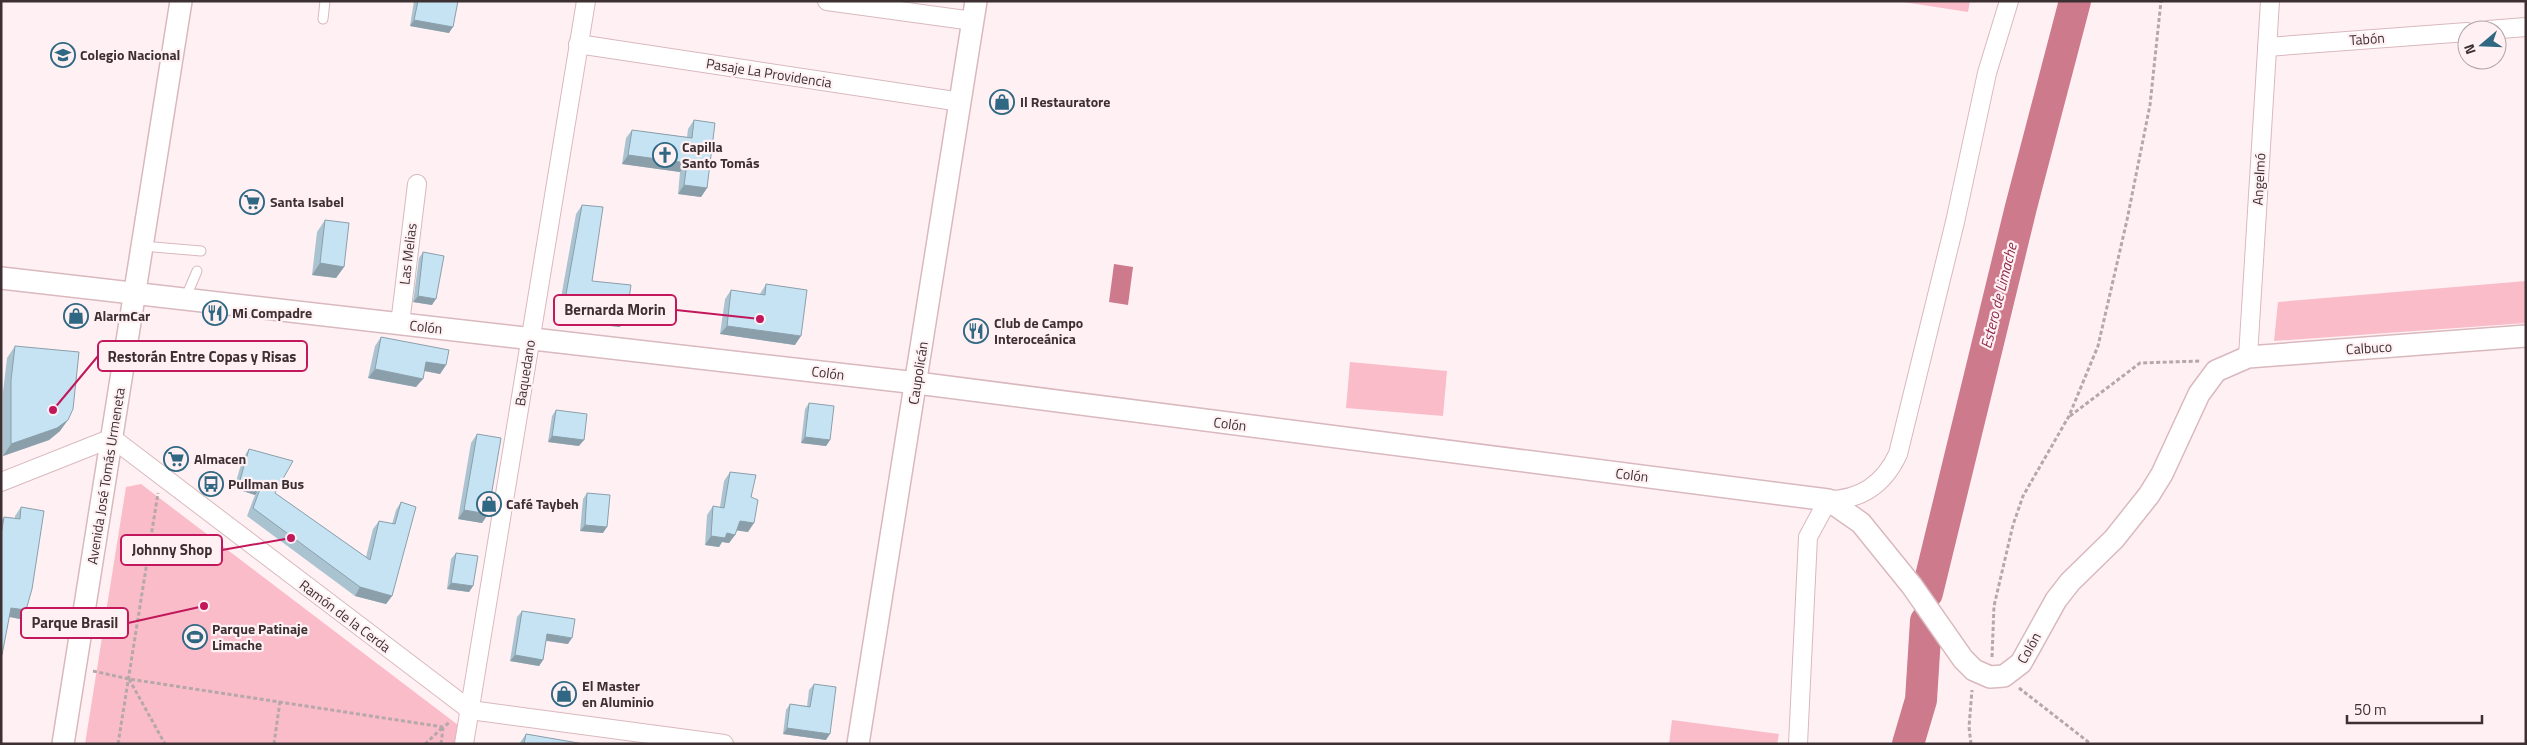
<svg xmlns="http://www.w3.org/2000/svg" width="2527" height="745" font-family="'Titillium Web',sans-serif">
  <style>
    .green { fill: #fbbcc9 }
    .water { fill: #cd7a8d }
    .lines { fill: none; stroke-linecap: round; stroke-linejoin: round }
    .river { stroke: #cd7a8d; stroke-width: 32 }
    .service-casing { stroke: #d9b8be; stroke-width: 11 }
    .minor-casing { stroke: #d9b8be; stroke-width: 20 }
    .tertiary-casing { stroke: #d9b8be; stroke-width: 24 }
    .path { stroke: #b6a8aa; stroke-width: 3; stroke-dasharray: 4 2.5; stroke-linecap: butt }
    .service { stroke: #fff; stroke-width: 9 }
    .minor { stroke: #fff; stroke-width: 18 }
    .tertiary { stroke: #fff; stroke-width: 21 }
    .wall { fill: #aac3d1 }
    .shaded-wall { fill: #8b9faa }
    .building { fill: #c6e3f3; stroke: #8b9faa }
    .labels { text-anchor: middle; stroke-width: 4.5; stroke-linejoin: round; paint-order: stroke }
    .street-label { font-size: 14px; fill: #3d3032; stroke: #fff1f3 }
    .poi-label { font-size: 14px; font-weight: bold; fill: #3d3032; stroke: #fff1f3; text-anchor: start }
    .water-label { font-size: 15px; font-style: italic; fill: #8e2a49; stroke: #fff1f3 }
    .leader { fill: none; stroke: #c2185b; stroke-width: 2 }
    .callout-dot { fill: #c2185b; stroke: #fff1f3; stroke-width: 2 }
    .callout { fill: #fff1f3; stroke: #c2185b; stroke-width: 2 }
    .callout-label { font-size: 15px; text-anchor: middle; font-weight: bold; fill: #3d3032 }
  </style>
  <rect width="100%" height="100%" fill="#fff1f3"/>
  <g class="green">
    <polygon points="1897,1 1970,1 1968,12"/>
    <polygon points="2526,281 2526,323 2274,341 2278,302"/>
    <polygon points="1350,362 1447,371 1443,416 1346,408"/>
    <polygon points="141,484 458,725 455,744 85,744 126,487"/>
    <polygon points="1672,720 1779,734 1777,744 1669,744"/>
  </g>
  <polygon class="water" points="1114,264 1133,267 1128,305 1109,302"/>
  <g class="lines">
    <g class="river">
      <polyline points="1927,593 2021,207 2075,1"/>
      <polyline points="1908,744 1921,700 1926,621"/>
    </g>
    <defs>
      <g id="service">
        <polyline points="323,19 325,1"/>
        <polyline points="142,246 201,251"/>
        <polyline points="185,299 197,271"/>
      </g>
      <g id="minor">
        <polyline points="827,1 973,21"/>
        <polyline points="2488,30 2526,27"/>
        <polyline points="578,44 961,102"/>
        <polyline points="2267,47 2467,32"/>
        <polyline points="400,324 417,184"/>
        <polyline points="2248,357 2270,1"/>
        <polyline points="1,482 112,438 470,710 724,744"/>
        <polyline points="464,744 586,1"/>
        <path d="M1798,744L1808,537L1828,500C1861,500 1884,484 1898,454L1955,222L1987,73L2009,1"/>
      </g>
      <g id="tertiary">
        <polyline points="1,278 917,383 1828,500 1861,523 1912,586 1963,659 1974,670 1990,677 2004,676 2021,663 2056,600 2070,582 2114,539 2149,495 2162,474 2199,394 2216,371 2248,357 2526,336"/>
        <polyline points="63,744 181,1"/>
        <polyline points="858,744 976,1"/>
      </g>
    </defs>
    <use href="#service" class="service-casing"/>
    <use href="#minor" class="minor-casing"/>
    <use href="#tertiary" class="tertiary-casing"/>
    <g class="path">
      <polyline points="2070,416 2140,363 2201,361"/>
      <polyline points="1992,657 1994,606 2013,525 2023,496 2069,416 2098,346 2127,220 2150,105 2161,1"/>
      <polyline points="93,671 129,679 443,727 450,722"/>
      <polyline points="129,679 165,744"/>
      <polyline points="2019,688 2091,744"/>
      <polyline points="118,744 158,493"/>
      <polyline points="274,744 280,701"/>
      <polyline points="425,744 443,727"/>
      <polyline points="441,744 443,728"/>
      <polyline points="1971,744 1969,727 1972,690"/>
    </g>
    <use href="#service" class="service"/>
    <use href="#minor" class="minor"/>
    <use href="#tertiary" class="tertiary"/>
  </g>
  <g class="wall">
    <polygon points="414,1 458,1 449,33 410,26"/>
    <polygon points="694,120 707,188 701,197 678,194 680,172 622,164 626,138 632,130 687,137 688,129"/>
    <polygon points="582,205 592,281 620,327 557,320 576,214"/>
    <polygon points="325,220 344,267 336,278 312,275 317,232"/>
    <polygon points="423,252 432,305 413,302 419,258"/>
    <polygon points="766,284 795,345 720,334 725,299 731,290 760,294"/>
    <polygon points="381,337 446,365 440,374 424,371 416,387 368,378 375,346"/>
    <polygon points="15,346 60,431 49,440 3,456 3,392 7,358"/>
    <polygon points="809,403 830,440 826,446 801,443 805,409"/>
    <polygon points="556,410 579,446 548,442 552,416"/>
    <polygon points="477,434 488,514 482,523 458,519 471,443"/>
    <polygon points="249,449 275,493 366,557 373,529 379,521 392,524 396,510 401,502 392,596 386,604 355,596 247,516 255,495 234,488 243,458"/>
    <polygon points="730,472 751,497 748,532 737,530 735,535 729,543 722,542 719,547 705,545 707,515 713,506 720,507 724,481"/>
    <polygon points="587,493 603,533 580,531 583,499"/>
    <polygon points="21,507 20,619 9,617 1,656 1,521 4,517 15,518 15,516"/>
    <polygon points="456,553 473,586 469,592 447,589 451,559"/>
    <polygon points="522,611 568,644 546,641 543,660 539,666 510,661 517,617"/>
    <polygon points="814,684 826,740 783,734 786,710 790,704 807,706 809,690"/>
    <polygon points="526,734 584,744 519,744"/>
  </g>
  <g class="shaded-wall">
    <polygon points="414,20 453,27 449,33 410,26"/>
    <polygon points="628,155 687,163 680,172 622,164"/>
    <polygon points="684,185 707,188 701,197 678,194"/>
    <polygon points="320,263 344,267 336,278 312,275"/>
    <polygon points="418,296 436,299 432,305 413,302"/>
    <polygon points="563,311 626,318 620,327 557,320"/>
    <polygon points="727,326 801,336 795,345 720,334"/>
    <polygon points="426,362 446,365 440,374 420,370"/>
    <polygon points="375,369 423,379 416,387 368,378"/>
    <polygon points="68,420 60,431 49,440 3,456 11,444"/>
    <polygon points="552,436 584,440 579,446 548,442"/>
    <polygon points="805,437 830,440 826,446 801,443"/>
    <polygon points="240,480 261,486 255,495 234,488"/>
    <polygon points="464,510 488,514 482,523 458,519"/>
    <polygon points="740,521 754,523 748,532 733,530"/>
    <polygon points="585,525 607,527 603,533 580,531"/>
    <polygon points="727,533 735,535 729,543 722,542 719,547 705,545 711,536"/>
    <polygon points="451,583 473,586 469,592 447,589"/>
    <polygon points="360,587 392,596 386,604 355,596"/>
    <polygon points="11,608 26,610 20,619 5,616"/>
    <polygon points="547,634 572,638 568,644 543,640"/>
    <polygon points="515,655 543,660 539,666 510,661"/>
    <polygon points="787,728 830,734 826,740 783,734"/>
  </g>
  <g class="building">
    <polygon points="418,1 458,1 453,27 414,20"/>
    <polygon points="694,120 715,123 707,188 684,185 687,163 628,155 632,130 692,138"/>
    <polygon points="582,205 603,207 592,281 631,285 626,318 563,311"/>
    <polygon points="325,220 349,223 344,267 320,263"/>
    <polygon points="423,252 444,256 436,299 418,296"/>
    <polygon points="766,284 807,290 801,336 727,326 731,290 765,295"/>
    <polygon points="381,337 449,350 446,365 426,362 423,379 375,369"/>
    <polygon points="15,346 79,352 73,409 68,420 57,428 11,444 11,380"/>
    <polygon points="809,403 834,406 830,440 805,437"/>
    <polygon points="556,410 587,414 584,440 552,436"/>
    <polygon points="477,434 501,438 488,514 464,510"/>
    <polygon points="249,449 293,461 275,493 370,560 379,521 395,524 401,502 416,507 392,596 360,587 253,508 261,486 240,480"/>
    <polygon points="730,472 756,475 751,497 758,500 754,523 740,521 735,535 727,533 725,538 711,536 713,506 724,508"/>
    <polygon points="587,493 610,495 607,527 585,525"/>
    <polygon points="21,507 44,511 32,589 26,610 11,608 2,655 1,655 1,535 4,517 20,519"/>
    <polygon points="456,553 478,556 473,586 451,583"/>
    <polygon points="522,611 575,619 572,638 547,634 543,660 515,655"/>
    <polygon points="814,684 836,687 830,734 787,728 790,704 810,707"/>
    <polygon points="526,734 584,744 524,744"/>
  </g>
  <defs>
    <symbol id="school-ring" viewBox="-11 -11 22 22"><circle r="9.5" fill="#fff1f3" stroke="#306883" stroke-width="1.5"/><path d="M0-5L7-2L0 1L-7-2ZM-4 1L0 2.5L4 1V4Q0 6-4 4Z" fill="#306883"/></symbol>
    <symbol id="shop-ring" viewBox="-11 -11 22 22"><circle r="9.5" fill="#fff1f3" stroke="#306883" stroke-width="1.5"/><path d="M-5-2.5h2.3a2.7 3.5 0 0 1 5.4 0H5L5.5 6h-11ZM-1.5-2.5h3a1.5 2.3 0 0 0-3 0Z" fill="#306883"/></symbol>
    <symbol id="church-ring" viewBox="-11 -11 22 22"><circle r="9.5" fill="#fff1f3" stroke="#306883" stroke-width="1.5"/><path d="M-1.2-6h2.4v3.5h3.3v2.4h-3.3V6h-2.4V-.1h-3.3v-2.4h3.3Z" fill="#306883"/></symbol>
    <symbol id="supermarket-ring" viewBox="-11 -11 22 22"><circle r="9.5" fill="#fff1f3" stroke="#306883" stroke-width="1.5"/><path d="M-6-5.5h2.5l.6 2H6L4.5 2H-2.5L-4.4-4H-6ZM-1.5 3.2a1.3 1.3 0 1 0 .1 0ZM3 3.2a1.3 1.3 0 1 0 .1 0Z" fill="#306883"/></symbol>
    <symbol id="restaurant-ring" viewBox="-11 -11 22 22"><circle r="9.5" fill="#fff1f3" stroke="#306883" stroke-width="1.5"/><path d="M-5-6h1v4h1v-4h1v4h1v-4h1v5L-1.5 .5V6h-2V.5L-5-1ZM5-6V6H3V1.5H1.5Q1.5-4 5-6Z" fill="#306883"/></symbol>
    <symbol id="bus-ring" viewBox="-11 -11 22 22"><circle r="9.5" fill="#fff1f3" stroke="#306883" stroke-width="1.5"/><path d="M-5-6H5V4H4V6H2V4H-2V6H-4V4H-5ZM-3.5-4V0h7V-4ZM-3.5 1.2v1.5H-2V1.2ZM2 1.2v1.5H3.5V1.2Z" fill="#306883"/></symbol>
    <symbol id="stadium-ring" viewBox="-11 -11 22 22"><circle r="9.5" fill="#fff1f3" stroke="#306883" stroke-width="1.5"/><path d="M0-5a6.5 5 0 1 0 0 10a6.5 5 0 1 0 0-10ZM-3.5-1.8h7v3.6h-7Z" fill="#306883"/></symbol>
  </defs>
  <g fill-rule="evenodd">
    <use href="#school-ring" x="49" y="41" width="28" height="28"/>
    <use href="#shop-ring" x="988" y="88" width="28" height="28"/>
    <use href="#church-ring" x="651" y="141" width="28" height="28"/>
    <use href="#supermarket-ring" x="238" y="188" width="28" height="28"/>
    <use href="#restaurant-ring" x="201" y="299" width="28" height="28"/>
    <use href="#shop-ring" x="62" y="302" width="28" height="28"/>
    <use href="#restaurant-ring" x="962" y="317" width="28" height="28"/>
    <use href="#supermarket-ring" x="162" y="445" width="28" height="28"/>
    <use href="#bus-ring" x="197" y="470" width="28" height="28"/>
    <use href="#shop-ring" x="475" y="490" width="28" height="28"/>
    <use href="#stadium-ring" x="181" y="623" width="28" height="28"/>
    <use href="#shop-ring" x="550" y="680" width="28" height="28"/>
  </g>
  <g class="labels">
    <g class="street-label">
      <text transform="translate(2367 39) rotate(-4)" y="5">Tabón</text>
      <text transform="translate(769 73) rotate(9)" y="5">Pasaje La Providencia</text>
      <text transform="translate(2259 179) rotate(-87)" y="5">Angelmó</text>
      <text transform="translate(408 254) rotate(-83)" y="5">Las Melias</text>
      <text transform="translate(426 327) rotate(7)" y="5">Colón</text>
      <text transform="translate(2369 348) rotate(-4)" y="5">Calbuco</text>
      <text transform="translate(525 373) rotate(-81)" y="5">Baquedano</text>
      <text transform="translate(828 373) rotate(7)" y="5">Colón</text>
      <text transform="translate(918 373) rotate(-81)" y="5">Caupolicán</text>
      <text transform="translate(1230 424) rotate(7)" y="5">Colón</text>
      <text transform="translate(1632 475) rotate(7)" y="5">Colón</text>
      <text transform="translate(106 476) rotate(-81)" y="5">Avenida José Tomás Urmeneta</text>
      <text transform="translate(345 616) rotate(37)" y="5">Ramón de la Cerda</text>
      <text transform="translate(2029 648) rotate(-61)" y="5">Colón</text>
    </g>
    <g class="poi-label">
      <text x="80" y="60">Colegio Nacional</text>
      <text x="1020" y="107">Il Restauratore</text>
      <text x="682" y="152">Capilla<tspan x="682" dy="16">Santo Tomás</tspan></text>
      <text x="270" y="207">Santa Isabel</text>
      <text x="232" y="318">Mi Compadre</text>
      <text x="94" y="321">AlarmCar</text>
      <text x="994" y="328">Club de Campo<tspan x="994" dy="16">Interoceánica</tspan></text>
      <text x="194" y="464">Almacen</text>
      <text x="228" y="489">Pullman Bus</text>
      <text x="506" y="509">Café Taybeh</text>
      <text x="212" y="634">Parque Patinaje<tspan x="212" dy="16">Limache</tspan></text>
      <text x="582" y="691">El Master<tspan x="582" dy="16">en Aluminio</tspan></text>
    </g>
    <g class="water-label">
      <text transform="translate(1999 296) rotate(-76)" y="5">Estero de Limache</text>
    </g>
  </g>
  <path class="leader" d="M760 319L676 310M53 410L98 356M291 538L222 550M204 606L128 623"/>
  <g class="callout-dot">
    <circle cx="760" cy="319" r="5"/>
    <circle cx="53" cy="410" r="5"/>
    <circle cx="291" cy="538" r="5"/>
    <circle cx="204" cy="606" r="5"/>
  </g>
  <g class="callout">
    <rect x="554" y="295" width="122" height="30" rx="5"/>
    <rect x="98" y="341" width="209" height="30" rx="5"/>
    <rect x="121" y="535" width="101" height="30" rx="5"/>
    <rect x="21" y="608" width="107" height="30" rx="5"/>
  </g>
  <g class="callout-label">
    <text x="615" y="315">Bernarda Morin</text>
    <text x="202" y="362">Restorán Entre Copas y Risas</text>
    <text x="172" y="555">Johnny Shop</text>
    <text x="75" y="628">Parque Brasil</text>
  </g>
  <rect width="2527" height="745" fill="none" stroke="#3d3032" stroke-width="5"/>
  <g transform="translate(2482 45) rotate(251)"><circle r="24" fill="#fff1f3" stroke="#b1a4a6"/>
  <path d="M0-4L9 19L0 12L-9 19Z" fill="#306883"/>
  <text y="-8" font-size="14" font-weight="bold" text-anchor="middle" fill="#3d3032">N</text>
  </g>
  <path d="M2347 715v8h135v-8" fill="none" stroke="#3d3032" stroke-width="2.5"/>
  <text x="2354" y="715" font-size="15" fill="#3d3032" stroke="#fff1f3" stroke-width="4" paint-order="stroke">50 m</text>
</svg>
